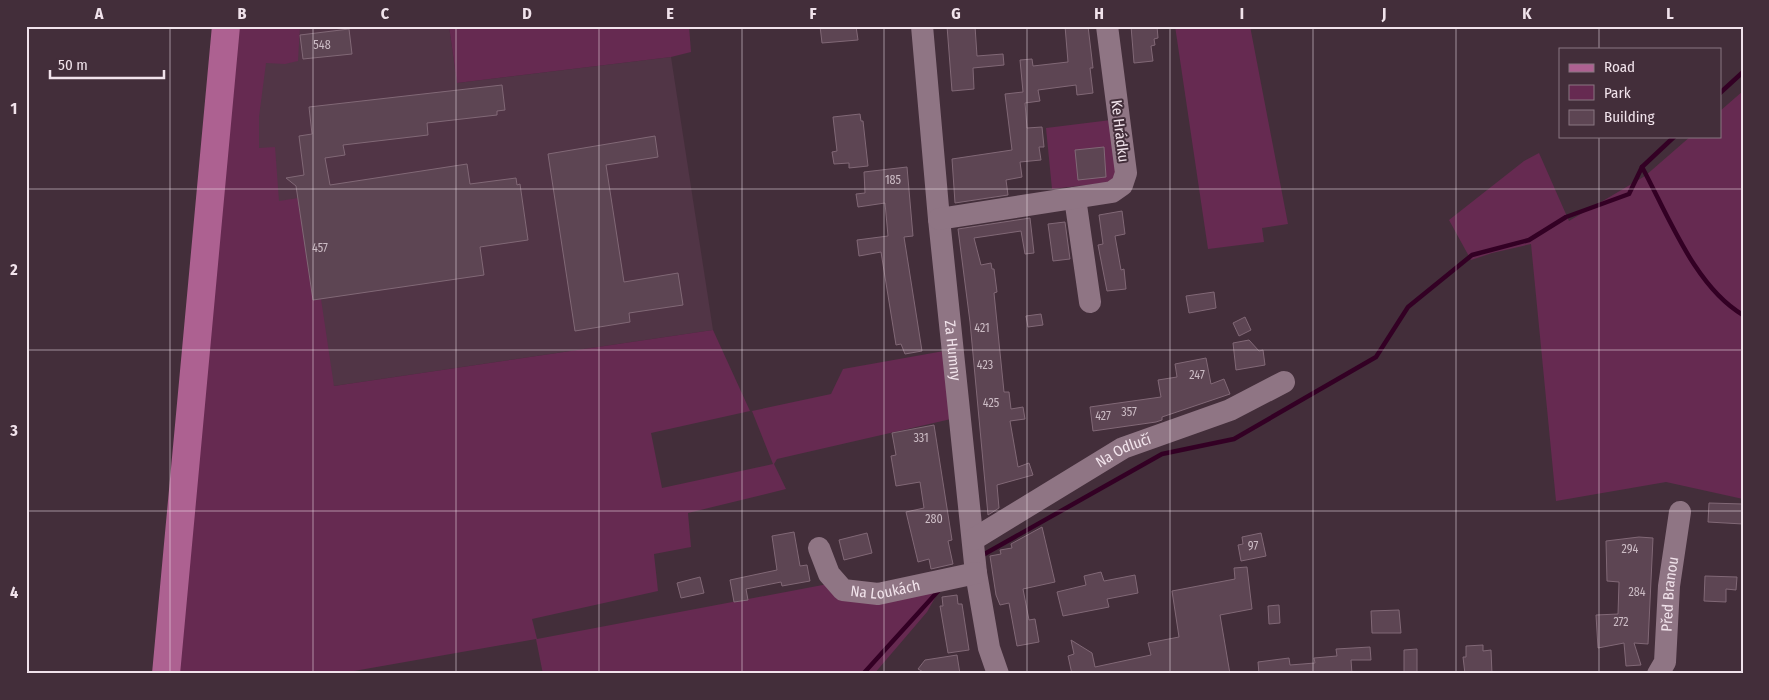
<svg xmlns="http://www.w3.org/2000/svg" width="1769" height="700" font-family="'Fira Sans Condensed',sans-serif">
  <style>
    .built { fill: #513546 }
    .green { fill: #662a51 }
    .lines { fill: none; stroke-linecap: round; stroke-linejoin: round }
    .stream { stroke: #330024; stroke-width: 4.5 }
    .building { fill: #5d4553; stroke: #816876 }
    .minor { stroke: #8f7584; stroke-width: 22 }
    .major { stroke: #ad6191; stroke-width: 28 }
    .grid { fill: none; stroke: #f1e3eb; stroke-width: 1; stroke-opacity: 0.55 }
    .labels { text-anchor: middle; stroke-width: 4; stroke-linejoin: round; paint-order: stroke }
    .number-label { font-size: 12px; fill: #ccbcc5 }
    .street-label { font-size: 15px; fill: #f1e3eb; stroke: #432e3a }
    .neatline { fill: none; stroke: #f1e3eb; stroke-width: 2 }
    .grid-label { font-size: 16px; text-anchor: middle; font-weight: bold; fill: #f1e3eb }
  </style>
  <rect width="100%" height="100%" fill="#432e3a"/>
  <polygon class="built" points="243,26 449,26 457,83 671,57 713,330 334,386 236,110"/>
  <g class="green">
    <polygon points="235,26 300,26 298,61 285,64 266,63 259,117 259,148 275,147 279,201 298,198 313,300 321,299 334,386 713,330 750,411 651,433 662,488 773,464 752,411 831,394 843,369 944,351 951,419 777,459 774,464 786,489 688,513 691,547 654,554 658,591 532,619 537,639 828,584 940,589 927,612 874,674 543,674 536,639 337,674 175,674"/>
    <polygon points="449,26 689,26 691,52 671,57 457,83"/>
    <polygon points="1175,26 1250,26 1288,224 1262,228 1264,242 1208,249"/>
    <polygon points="1743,91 1743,499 1666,482 1556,501 1531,244 1492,253 1471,260 1449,220 1524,161 1539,153 1569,221 1645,176 1691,136 1720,136 1720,111"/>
    <polygon points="1111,120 1119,172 1112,182 1052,189 1046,128"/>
  </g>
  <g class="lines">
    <g class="stream">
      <polyline points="1720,93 1743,72"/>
      <path d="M1642,167C1668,215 1695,287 1743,315"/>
      <polyline points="981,556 1162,454 1234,439 1376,357 1408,307 1472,255 1529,240 1566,217 1629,194 1642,167 1675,136"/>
      <polyline points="863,674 940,589"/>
    </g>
  </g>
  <g class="building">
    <polygon points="820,26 856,26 858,40 822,43"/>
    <polygon points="947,26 975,26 977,56 1003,54 1004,65 973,68 974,89 952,91"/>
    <polygon points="1065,26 1088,26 1093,68 1090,68 1093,93 1077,95 1076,85 1038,90 1040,101 1025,103 1027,128 1042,127 1044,147 1039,147 1041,160 1020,162 1022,177 1006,180 1008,195 955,203 952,159 1012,150 1005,94 1023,92 1020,60 1032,59 1033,66 1068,62"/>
    <polygon points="1131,26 1157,26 1158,38 1154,39 1155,45 1151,46 1153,61 1134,63"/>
    <polygon points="349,29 352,54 303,59 300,35"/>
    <polygon points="502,85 505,110 497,111 497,115 427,123 428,135 343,145 345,155 325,158 330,185 467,164 470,184 516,178 517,185 520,184 528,240 480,247 484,275 313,300 296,186 286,178 304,175 299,136 312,134 309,107"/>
    <polygon points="860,114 861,121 863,121 868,166 849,168 849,163 834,164 832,152 837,151 833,117"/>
    <polygon points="655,136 658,157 606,165 624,282 678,273 683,305 629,313 630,322 575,331 548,154"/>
    <polygon points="1104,147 1106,177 1078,180 1075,150"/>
    <polygon points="907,167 913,236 904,237 922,351 905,354 901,344 896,345 881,252 859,256 857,240 888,236 885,203 858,207 856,194 865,193 864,172"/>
    <polygon points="1122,211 1125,234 1115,236 1121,270 1124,269 1126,289 1107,291 1098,245 1103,244 1099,215"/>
    <polygon points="1030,218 1034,253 1025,254 1021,231 974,238 981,265 991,263 992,269 994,269 997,292 994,293 1004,392 1009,392 1011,409 1023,407 1025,419 1010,421 1018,467 1029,463 1033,475 997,485 999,508 988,515 970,322 958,229"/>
    <polygon points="1065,222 1070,259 1053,261 1048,224"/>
    <polygon points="1214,292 1216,308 1189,313 1186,296"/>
    <polygon points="1041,314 1043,325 1028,327 1026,316"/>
    <polygon points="1245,317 1251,330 1239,336 1233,323"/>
    <polygon points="1249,340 1259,351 1263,350 1265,365 1236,370 1233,343"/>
    <polygon points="1206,358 1211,384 1224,379 1230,394 1162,417 1162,420 1156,422 1093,431 1090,407 1161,397 1158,380 1177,377 1175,364"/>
    <polygon points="934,425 952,540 948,541 953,564 931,569 929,559 918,562 906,512 924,508 920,482 896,486 891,456 896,455 892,433"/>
    <polygon points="1709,503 1743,504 1743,524 1708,522"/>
    <polygon points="1042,527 1055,582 1023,589 1029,620 1035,619 1039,642 1017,646 1009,603 1000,605 996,595 990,556 1001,554 1000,550 1012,548 1011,544"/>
    <polygon points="794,532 800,566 807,565 810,581 782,586 781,582 746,589 748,600 734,602 730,580 777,570 772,536"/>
    <polygon points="867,533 872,553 844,560 839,540"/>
    <polygon points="1261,533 1266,556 1241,561 1238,545 1243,544 1242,537"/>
    <polygon points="1639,537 1653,538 1648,644 1634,643 1641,665 1626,666 1624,643 1598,648 1596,615 1618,614 1619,582 1607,581 1606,541"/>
    <polygon points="1247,567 1252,609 1220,615 1230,674 1072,674 1068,656 1074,654 1071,640 1092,653 1095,667 1151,655 1148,643 1179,637 1172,591 1235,579 1234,568"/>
    <polygon points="1101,572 1104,581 1135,575 1138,593 1107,599 1109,607 1063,616 1057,592 1086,585 1084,576"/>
    <polygon points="1705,576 1737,577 1736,590 1726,589 1726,602 1704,601"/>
    <polygon points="700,577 704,593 681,598 677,583"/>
    <polygon points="957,595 958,604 962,604 969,650 948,653 940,606 943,606 942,597"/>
    <polygon points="1279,605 1280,623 1269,624 1268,606"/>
    <polygon points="1399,610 1401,633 1372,633 1371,611"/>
    <polygon points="1483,645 1483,651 1491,650 1492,674 1465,674 1463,657 1466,657 1466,646"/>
    <polygon points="1370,647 1371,660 1351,660 1352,674 1259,674 1258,662 1289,658 1290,665 1315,663 1314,658 1337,656 1336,649"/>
    <polygon points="1417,649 1417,674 1404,674 1404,650"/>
    <polygon points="957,655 960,674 927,674 918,669 925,660"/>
  </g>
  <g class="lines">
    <g class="minor">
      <path id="s1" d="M922,26L939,219L976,573L989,648L998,674"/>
      <polyline points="1075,198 1090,302"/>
      <polyline points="939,219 1112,192 1122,185 1126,173 1107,26"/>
      <path id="s2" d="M974,539L1123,448L1230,410L1284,382"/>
      <path id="s3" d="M819,548L829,574L843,590L878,594L976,573"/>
      <path id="s4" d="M1658,674L1665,662L1669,586L1680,512"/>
    </g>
    <polyline class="major" points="166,674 226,26"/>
  </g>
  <path class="grid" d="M170,26V674M313,26V674M456,26V674M599,26V674M742,26V674M884,26V674M1027,26V674M1170,26V674M1313,26V674M1456,26V674M1599,26V49M1599,136V674M26,189H1743M26,350H1743M26,511H1743"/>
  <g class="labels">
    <g class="number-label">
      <text x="322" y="49">548</text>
      <text x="893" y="184">185</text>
      <text x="320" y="252">457</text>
      <text x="982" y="332">421</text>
      <text x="985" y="369">423</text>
      <text x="1197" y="379">247</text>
      <text x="991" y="407">425</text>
      <text x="1129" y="416">357</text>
      <text x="1103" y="420">427</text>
      <text x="921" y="442">331</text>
      <text x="934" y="523">280</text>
      <text x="1253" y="550">97</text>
      <text x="1630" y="553">294</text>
      <text x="1637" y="596">284</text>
      <text x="1621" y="626">272</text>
    </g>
    <g class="street-label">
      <text transform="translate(1120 131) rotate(83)" y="5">Ke Hrádku</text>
      <text dy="5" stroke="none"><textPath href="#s1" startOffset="326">Za Humny</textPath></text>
      <text dy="5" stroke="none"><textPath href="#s2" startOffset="174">Na Odlučí</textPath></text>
      <text dy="5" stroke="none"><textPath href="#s3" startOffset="92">Na Loukách</textPath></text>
      <text dy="5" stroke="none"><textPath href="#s4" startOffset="82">Před Branou</textPath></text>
    </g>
  </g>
  <rect width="1769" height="700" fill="none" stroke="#432e3a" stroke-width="55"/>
  <rect x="1559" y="48" width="162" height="90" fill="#432e3a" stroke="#897681"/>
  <rect x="1569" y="64" width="25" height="8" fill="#ad6191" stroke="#897681"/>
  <text x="1604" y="72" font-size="15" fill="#f1e3eb">Road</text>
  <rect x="1569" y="85" width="25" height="15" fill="#662a51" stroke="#897681"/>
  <text x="1604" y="98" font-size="15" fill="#f1e3eb">Park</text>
  <rect x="1569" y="110" width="25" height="15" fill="#5d4553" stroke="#897681"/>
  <text x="1604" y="122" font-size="15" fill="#f1e3eb">Building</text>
  <path d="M50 70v8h114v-8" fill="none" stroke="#f1e3eb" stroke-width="2.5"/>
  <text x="58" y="70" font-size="15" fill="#f1e3eb" stroke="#432e3a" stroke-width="4" paint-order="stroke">50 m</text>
  <rect x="28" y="28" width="1714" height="644" class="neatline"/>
  <g class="grid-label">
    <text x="99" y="19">A</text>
    <text x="242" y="19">B</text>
    <text x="385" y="19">C</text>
    <text x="527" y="19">D</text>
    <text x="670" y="19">E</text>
    <text x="813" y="19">F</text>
    <text x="956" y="19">G</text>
    <text x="1099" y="19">H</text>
    <text x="1242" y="19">I</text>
    <text x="1384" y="19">J</text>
    <text x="1527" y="19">K</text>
    <text x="1670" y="19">L</text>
    <text x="14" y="114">1</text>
    <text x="14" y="275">2</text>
    <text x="14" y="436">3</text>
    <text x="14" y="598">4</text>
  </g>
</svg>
